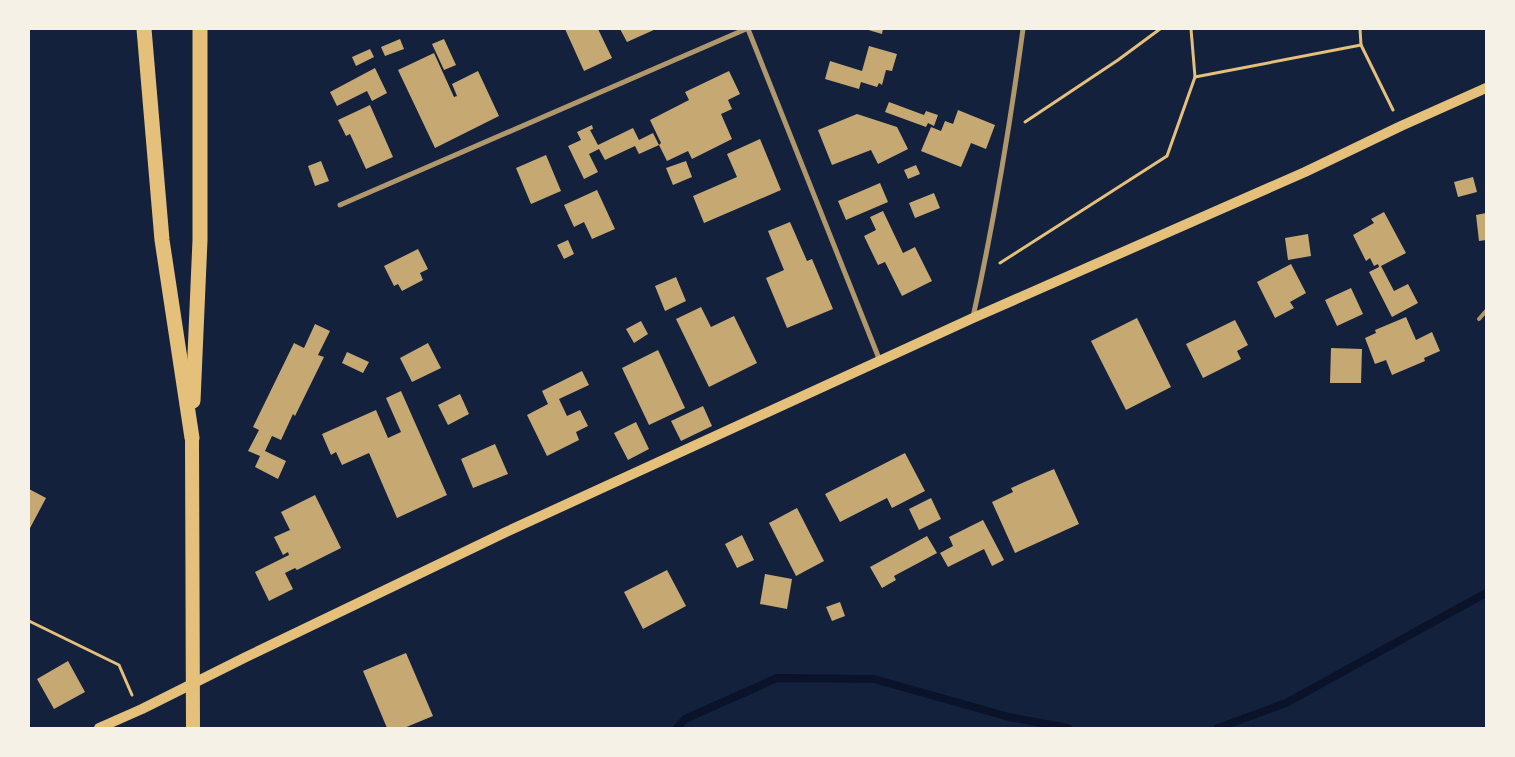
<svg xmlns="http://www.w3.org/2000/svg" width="1515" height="757" font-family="Ubuntu,sans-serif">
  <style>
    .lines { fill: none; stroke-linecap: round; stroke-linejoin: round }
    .stream { stroke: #0b132b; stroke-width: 8 }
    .building { fill: #c6a872 }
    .path { stroke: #e5c07b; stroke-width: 3 }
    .service { stroke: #b1986c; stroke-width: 4 }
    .minor { stroke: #b1986c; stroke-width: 5 }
    .secondary { stroke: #e5c07b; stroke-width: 10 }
    .trunk { stroke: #e5c07b; stroke-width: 14 }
    .motorway { stroke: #e5c07b; stroke-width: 15 }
  </style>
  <rect width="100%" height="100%" fill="#14213d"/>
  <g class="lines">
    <g class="stream">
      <polyline points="677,728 685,719 777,678 874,679 1009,717 1068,728"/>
      <polyline points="1218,728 1286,703 1486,593"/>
    </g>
  </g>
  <g class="building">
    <polygon points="565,29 598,29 612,58 584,71"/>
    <polygon points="620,29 656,29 627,42"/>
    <polygon points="865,29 883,29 882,34"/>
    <polygon points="400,39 404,49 385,56 381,47"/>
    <polygon points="444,39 456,65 444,70 432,44"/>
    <polygon points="869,46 897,54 892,71 886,70 882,85 879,83 877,87 861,82 859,89 825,79 830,61 862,71"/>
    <polygon points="370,49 374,57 356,66 352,57"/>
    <polygon points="434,53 454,97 457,96 452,84 478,71 499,116 435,148 398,70"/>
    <polygon points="375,68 387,93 372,101 367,91 337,106 330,92"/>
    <polygon points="729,71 740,94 728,100 732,109 721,114 732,139 692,159 688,151 667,161 659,145 639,154 635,146 605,160 599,149 589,154 598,172 584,179 568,146 581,140 577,132 592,125 593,129 590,130 598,145 633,128 639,140 653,133 659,145 661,143 650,120 689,100 685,92"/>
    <polygon points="889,102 924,115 926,111 938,115 934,126 928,123 926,127 885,112"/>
    <polygon points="370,105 393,157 366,169 350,134 346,136 338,120"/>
    <polygon points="958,110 995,125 986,149 971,143 961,167 921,151 931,127 941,131 945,121 953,124"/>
    <polygon points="857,114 897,127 908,149 878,164 871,150 832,165 818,130"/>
    <polygon points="760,139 781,190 704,223 693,196 737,177 727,154"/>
    <polygon points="546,155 561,191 531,204 516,168"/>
    <polygon points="321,161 329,181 315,186 308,166"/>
    <polygon points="686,161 692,177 673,185 666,168"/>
    <polygon points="916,165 920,174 908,179 904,170"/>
    <polygon points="1473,177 1477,192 1458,197 1454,182"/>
    <polygon points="880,183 888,202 846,220 838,201"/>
    <polygon points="597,190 615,229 592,239 584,222 574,227 564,205"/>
    <polygon points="934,193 940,208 915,218 909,203"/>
    <polygon points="883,211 903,253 915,247 932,281 902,296 885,262 878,265 864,236 876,230 870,217"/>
    <polygon points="1384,212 1406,253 1381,266 1394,291 1408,284 1418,303 1392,317 1369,272 1379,267 1378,264 1374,266 1370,258 1366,261 1353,235 1374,223 1371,219"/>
    <polygon points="1486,213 1486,240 1479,241 1476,215"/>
    <polygon points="790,222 807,261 812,259 833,309 787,328 766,278 784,270 768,231"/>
    <polygon points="1308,234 1311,256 1288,260 1285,238"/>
    <polygon points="568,240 574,254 564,259 557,245"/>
    <polygon points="418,249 428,269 420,273 423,280 402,291 398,284 394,286 384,266"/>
    <polygon points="1291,264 1306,293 1290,302 1294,308 1275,318 1257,282"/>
    <polygon points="676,277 686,301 665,311 655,286"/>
    <polygon points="1351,288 1363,314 1337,326 1325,300"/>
    <polygon points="701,307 711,327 734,316 757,363 709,387 676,319"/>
    <polygon points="1406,317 1416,340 1432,332 1440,351 1424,358 1425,361 1392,375 1386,360 1375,364 1365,338 1376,333 1375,330"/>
    <polygon points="1137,318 1171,387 1126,410 1091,341"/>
    <polygon points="1235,320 1248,345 1237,351 1241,359 1203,378 1186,344"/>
    <polygon points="641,321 648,334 634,343 626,329"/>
    <polygon points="315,324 330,331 318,355 324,357 295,416 293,414 281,440 272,436 265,451 286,461 278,479 255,467 260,456 248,451 259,430 253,427 294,343 304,348"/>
    <polygon points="428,343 441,368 412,382 400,358"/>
    <polygon points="1331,348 1362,349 1361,383 1330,383"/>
    <polygon points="658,350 685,408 649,425 622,368"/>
    <polygon points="347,352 369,362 363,373 342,363"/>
    <polygon points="582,371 589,385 559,399 567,416 580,410 588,426 576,432 579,440 547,456 527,415 548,404 542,391"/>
    <polygon points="401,391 447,495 397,518 369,453 342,465 336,452 331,455 322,434 376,410 388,438 401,432 386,398"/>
    <polygon points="460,394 469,414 448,425 438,405"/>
    <polygon points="703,406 712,426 681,441 671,421"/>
    <polygon points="636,422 649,449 628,460 614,433"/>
    <polygon points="495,444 508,474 473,488 461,459"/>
    <polygon points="905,453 925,491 892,508 887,498 840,522 825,494"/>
    <polygon points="1054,469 1079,524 1015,553 992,502 1013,492 1011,488"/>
    <polygon points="29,489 46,498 29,530"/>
    <polygon points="315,495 341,548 297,570 295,568 285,573 293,589 269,601 255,572 289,555 288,552 283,555 274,537 290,530 281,512"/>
    <polygon points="931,498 941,519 919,530 909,509"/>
    <polygon points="797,508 824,561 796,576 769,523"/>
    <polygon points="983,520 1004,560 992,566 984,549 948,567 940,553 953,546 949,537"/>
    <polygon points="742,535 754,560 737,568 725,544"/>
    <polygon points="927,536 937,553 894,576 896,580 882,588 870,567"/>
    <polygon points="667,570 686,606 643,629 624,592"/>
    <polygon points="765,574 792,579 787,609 760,604"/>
    <polygon points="840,602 845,616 832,621 826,607"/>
    <polygon points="406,653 433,716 404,728 387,728 363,671"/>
    <polygon points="68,661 85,692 54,709 37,679"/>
  </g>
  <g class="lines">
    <g class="path">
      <polyline points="1360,29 1361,45"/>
      <polyline points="1195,77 1361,45 1393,110"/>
      <polyline points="1025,122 1118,60 1160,29"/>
      <polyline points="1000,263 1167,156 1195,77 1191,29"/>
      <polyline points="29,621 119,665 132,695"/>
    </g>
    <polyline class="service" points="1479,319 1486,311"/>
    <g class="minor">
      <polyline points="748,29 880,361"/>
      <polyline points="340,205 746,29"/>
      <path d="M973,317C994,222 1010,125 1023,29"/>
    </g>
    <polyline class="secondary" points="99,728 142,709 246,657 506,532 973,318 1305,172 1401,126 1486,88"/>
    <polyline class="trunk" points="192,438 193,728"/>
    <g class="motorway">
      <polyline points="144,29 162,240 192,438"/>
      <polyline points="193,401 200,240 200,29"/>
    </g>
  </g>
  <rect width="1515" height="757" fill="none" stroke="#f6f1e7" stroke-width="60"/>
</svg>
